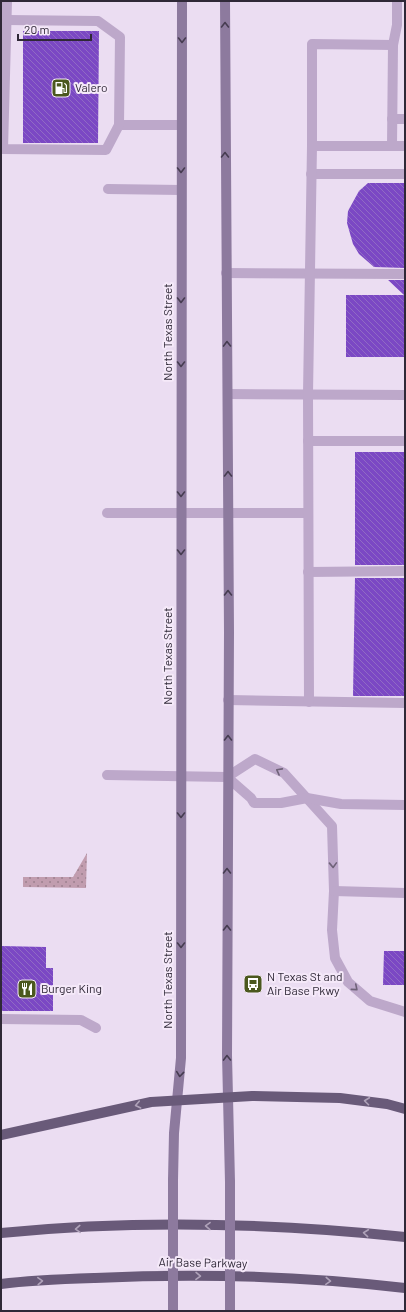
<svg xmlns="http://www.w3.org/2000/svg" width="406" height="1312" font-family="Barlow,sans-serif">
  <style>
    .green { fill: url(#green-dots) }
    .building { fill: url(#building-back-hatch) }
    .lines { fill: none; stroke-linecap: round; stroke-linejoin: round }
    .lane { stroke: #bda8ca; stroke-width: 10 }
    .secondary { stroke: #8d7a9e; stroke-width: 10 }
    .primary { stroke: #695a79; stroke-width: 10 }
    .secondary-bridge { stroke: #8d7a9e; stroke-width: 10 }
    .oneway { stroke: #463c51 }
    .oneway2 { stroke: #6f6279 }
    .oneway3 { stroke: #afa2b9 }
    .labels { text-anchor: middle; stroke-width: 4; stroke-linejoin: round; paint-order: stroke }
    .poi-label { font-size: 12px; fill: #2f2837; stroke: #f5e9f9; text-anchor: start }
    .street-label { font-size: 12px; fill: #2f2837; stroke: #f5e9f9 }
  </style>
  <defs>
    <pattern id="green-dots" width="8" height="8" patternUnits="userSpaceOnUse"><rect width="8" height="8" fill="#c19daf"/><path d="M2 2h.1M6 6h.1" fill="none" stroke="#9d808f" stroke-width="1.8" stroke-linecap="round"/></pattern>
    <pattern id="building-back-hatch" width="6" height="6" patternUnits="userSpaceOnUse"><rect width="6" height="6" fill="#7b48c4"/><path d="M-1 5l2 2M0 0l6 6M5-1l2 2" fill="none" stroke="#906bc4"/></pattern>
  </defs>
  <rect width="100%" height="100%" fill="#ebddf2"/>
  <polygon class="green" points="87,853 86,888 23,887 23,877 73,877"/>
  <g class="building">
    <polygon points="23,31 99,31 98,143 23,143"/>
    <polygon points="368,183 405,183 405,268 374,267 359,254 353,244 347,223 348,211 359,191"/>
    <polygon points="388,280 405,280 405,357 346,357 346,295 404,295"/>
    <rect x="355" y="452" width="50" height="113"/>
    <polygon points="355,578 405,578 405,696 353,696"/>
    <polygon points="1,946 46,947 46,968 53,968 53,1011 1,1011"/>
    <polygon points="384,951 405,951 405,985 383,985"/>
  </g>
  <g class="lines">
    <g class="lane">
      <polyline points="7,1 3,149 106,150 119,125 181,125"/>
      <polyline points="7,20 98,21 120,37 119,125"/>
      <polyline points="392,119 405,119"/>
      <polyline points="312,146 312,44 393,45 397,25 397,1"/>
      <polyline points="392,146 393,45"/>
      <polyline points="311,174 405,174"/>
      <polyline points="108,189 181,190"/>
      <polyline points="226,273 405,274"/>
      <polyline points="228,394 405,395"/>
      <polyline points="308,441 405,441"/>
      <polyline points="107,513 308,513"/>
      <polyline points="308,572 405,571"/>
      <polyline points="228,700 405,703"/>
      <polyline points="309,702 308,394 312,146 405,146"/>
      <polyline points="107,775 227,777 255,759 284,773 332,826 334,891 332,930 335,958 348,982 370,1001 405,1012"/>
      <polyline points="227,777 251,798 254,803 281,803 307,798 341,804 405,805"/>
      <polyline points="334,891 405,893"/>
      <polyline points="1,1019 81,1020 96,1028"/>
    </g>
    <g class="secondary">
      <polyline points="225,1 229,632 227,1055 230,1182"/>
      <polyline points="173,1180 174,1133 181,1058 182,1"/>
    </g>
    <g class="primary">
      <polyline points="1,1135 151,1102 252,1096 340,1098 387,1104 405,1109"/>
      <path d="M1,1233C133,1220 273,1223 405,1237"/>
      <path d="M1,1284C32,1280 64,1279 95,1278C198,1273 302,1276 405,1288"/>
    </g>
    <g class="secondary-bridge">
      <polyline points="173,1311 173,1180"/>
      <polyline points="230,1311 230,1182"/>
    </g>
  </g>
  <defs><path id="oneway-chevron" d="M-2-3.5L2.5 0L-2 3.5" fill="none" stroke-width="1.6" stroke-linecap="round" stroke-linejoin="round"/></defs>
  <g class="oneway">
    <use href="#oneway-chevron" transform="translate(225 25) rotate(-90)"/>
    <use href="#oneway-chevron" transform="translate(182 40) rotate(90)"/>
    <use href="#oneway-chevron" transform="translate(225 155) rotate(-90)"/>
    <use href="#oneway-chevron" transform="translate(181 170) rotate(90)"/>
    <use href="#oneway-chevron" transform="translate(181 300) rotate(90)"/>
    <use href="#oneway-chevron" transform="translate(227 344) rotate(-91)"/>
    <use href="#oneway-chevron" transform="translate(181 364) rotate(90)"/>
    <use href="#oneway-chevron" transform="translate(228 474) rotate(-90)"/>
    <use href="#oneway-chevron" transform="translate(181 494) rotate(90)"/>
    <use href="#oneway-chevron" transform="translate(181 552) rotate(90)"/>
    <use href="#oneway-chevron" transform="translate(228 593) rotate(-90)"/>
    <use href="#oneway-chevron" transform="translate(228 738) rotate(-90)"/>
    <use href="#oneway-chevron" transform="translate(181 815) rotate(90)"/>
    <use href="#oneway-chevron" transform="translate(227 871) rotate(-90)"/>
    <use href="#oneway-chevron" transform="translate(227 928) rotate(-90)"/>
    <use href="#oneway-chevron" transform="translate(181 945) rotate(90)"/>
    <use href="#oneway-chevron" transform="translate(227 1058) rotate(-91)"/>
    <use href="#oneway-chevron" transform="translate(180 1074) rotate(96)"/>
  </g>
  <g class="oneway2">
    <use href="#oneway-chevron" transform="translate(279 771) rotate(-152)"/>
    <use href="#oneway-chevron" transform="translate(333 865) rotate(88)"/>
    <use href="#oneway-chevron" transform="translate(355 988) rotate(40)"/>
  </g>
  <g class="oneway3">
    <use href="#oneway-chevron" transform="translate(367 1101) rotate(-173)"/>
    <use href="#oneway-chevron" transform="translate(138 1105) rotate(168)"/>
    <use href="#oneway-chevron" transform="translate(208 1226) rotate(-179)"/>
    <use href="#oneway-chevron" transform="translate(78 1229) rotate(177)"/>
    <use href="#oneway-chevron" transform="translate(366 1233) rotate(-174)"/>
    <use href="#oneway-chevron" transform="translate(198 1276) rotate(1)"/>
    <use href="#oneway-chevron" transform="translate(40 1281) rotate(-3)"/>
    <use href="#oneway-chevron" transform="translate(328 1281) rotate(3)"/>
  </g>
  <defs>
    <symbol id="fuel-square" viewBox="-11 -11 22 22"><rect x="-9" y="-9" width="18" height="18" rx="4" fill="#4b581e" stroke="#f5e9f9"/><path d="M-5.5-6h7V0h2V4h1.3V-2.5L3-4.5l.8-.8L6-3V5H2.5V1h-1V6h-7ZM-4.2-4.7v3.2H.2V-4.7Z" fill="#fff"/></symbol>
    <symbol id="bus-square" viewBox="-11 -11 22 22"><rect x="-9" y="-9" width="18" height="18" rx="4" fill="#4b581e" stroke="#f5e9f9"/><path d="M-5-6H5V4H4V6H2V4H-2V6H-4V4H-5ZM-3.5-4V0h7V-4ZM-3.5 1.2v1.5H-2V1.2ZM2 1.2v1.5H3.5V1.2Z" fill="#fff"/></symbol>
    <symbol id="restaurant-square" viewBox="-11 -11 22 22"><rect x="-9" y="-9" width="18" height="18" rx="4" fill="#4b581e" stroke="#f5e9f9"/><path d="M-5-6h1v4h1v-4h1v4h1v-4h1v5L-1.5 .5V6h-2V.5L-5-1ZM5-6V6H3V1.5H1.5Q1.5-4 5-6Z" fill="#fff"/></symbol>
  </defs>
  <g fill-rule="evenodd">
    <use href="#fuel-square" x="50" y="77" width="22" height="22"/>
    <use href="#bus-square" x="242" y="973" width="22" height="22"/>
    <use href="#restaurant-square" x="16" y="978" width="22" height="22"/>
  </g>
  <g class="labels">
    <g class="poi-label">
      <text x="75" y="92">Valero</text>
      <text x="267" y="981">N Texas St and<tspan x="267" dy="14">Air Base Pkwy</tspan></text>
      <text x="41" y="993">Burger King</text>
    </g>
    <g class="street-label">
      <text transform="translate(168 332) rotate(-90)" y="4">North Texas Street</text>
      <text transform="translate(168 656) rotate(-90)" y="4">North Texas Street</text>
      <text transform="translate(168 980) rotate(-90)" y="4">North Texas Street</text>
      <text transform="translate(203 1263) rotate(1)" y="4">Air Base Parkway</text>
    </g>
  </g>
  <rect width="406" height="1312" fill="none" stroke="#2f2837" stroke-width="4"/>
  <path d="M18 34v6h73v-6" fill="none" stroke="#2f2837" stroke-width="2"/>
  <text x="24" y="34" font-size="12" fill="#2f2837" stroke="#f5e9f9" stroke-width="3" paint-order="stroke">20 m</text>
</svg>
